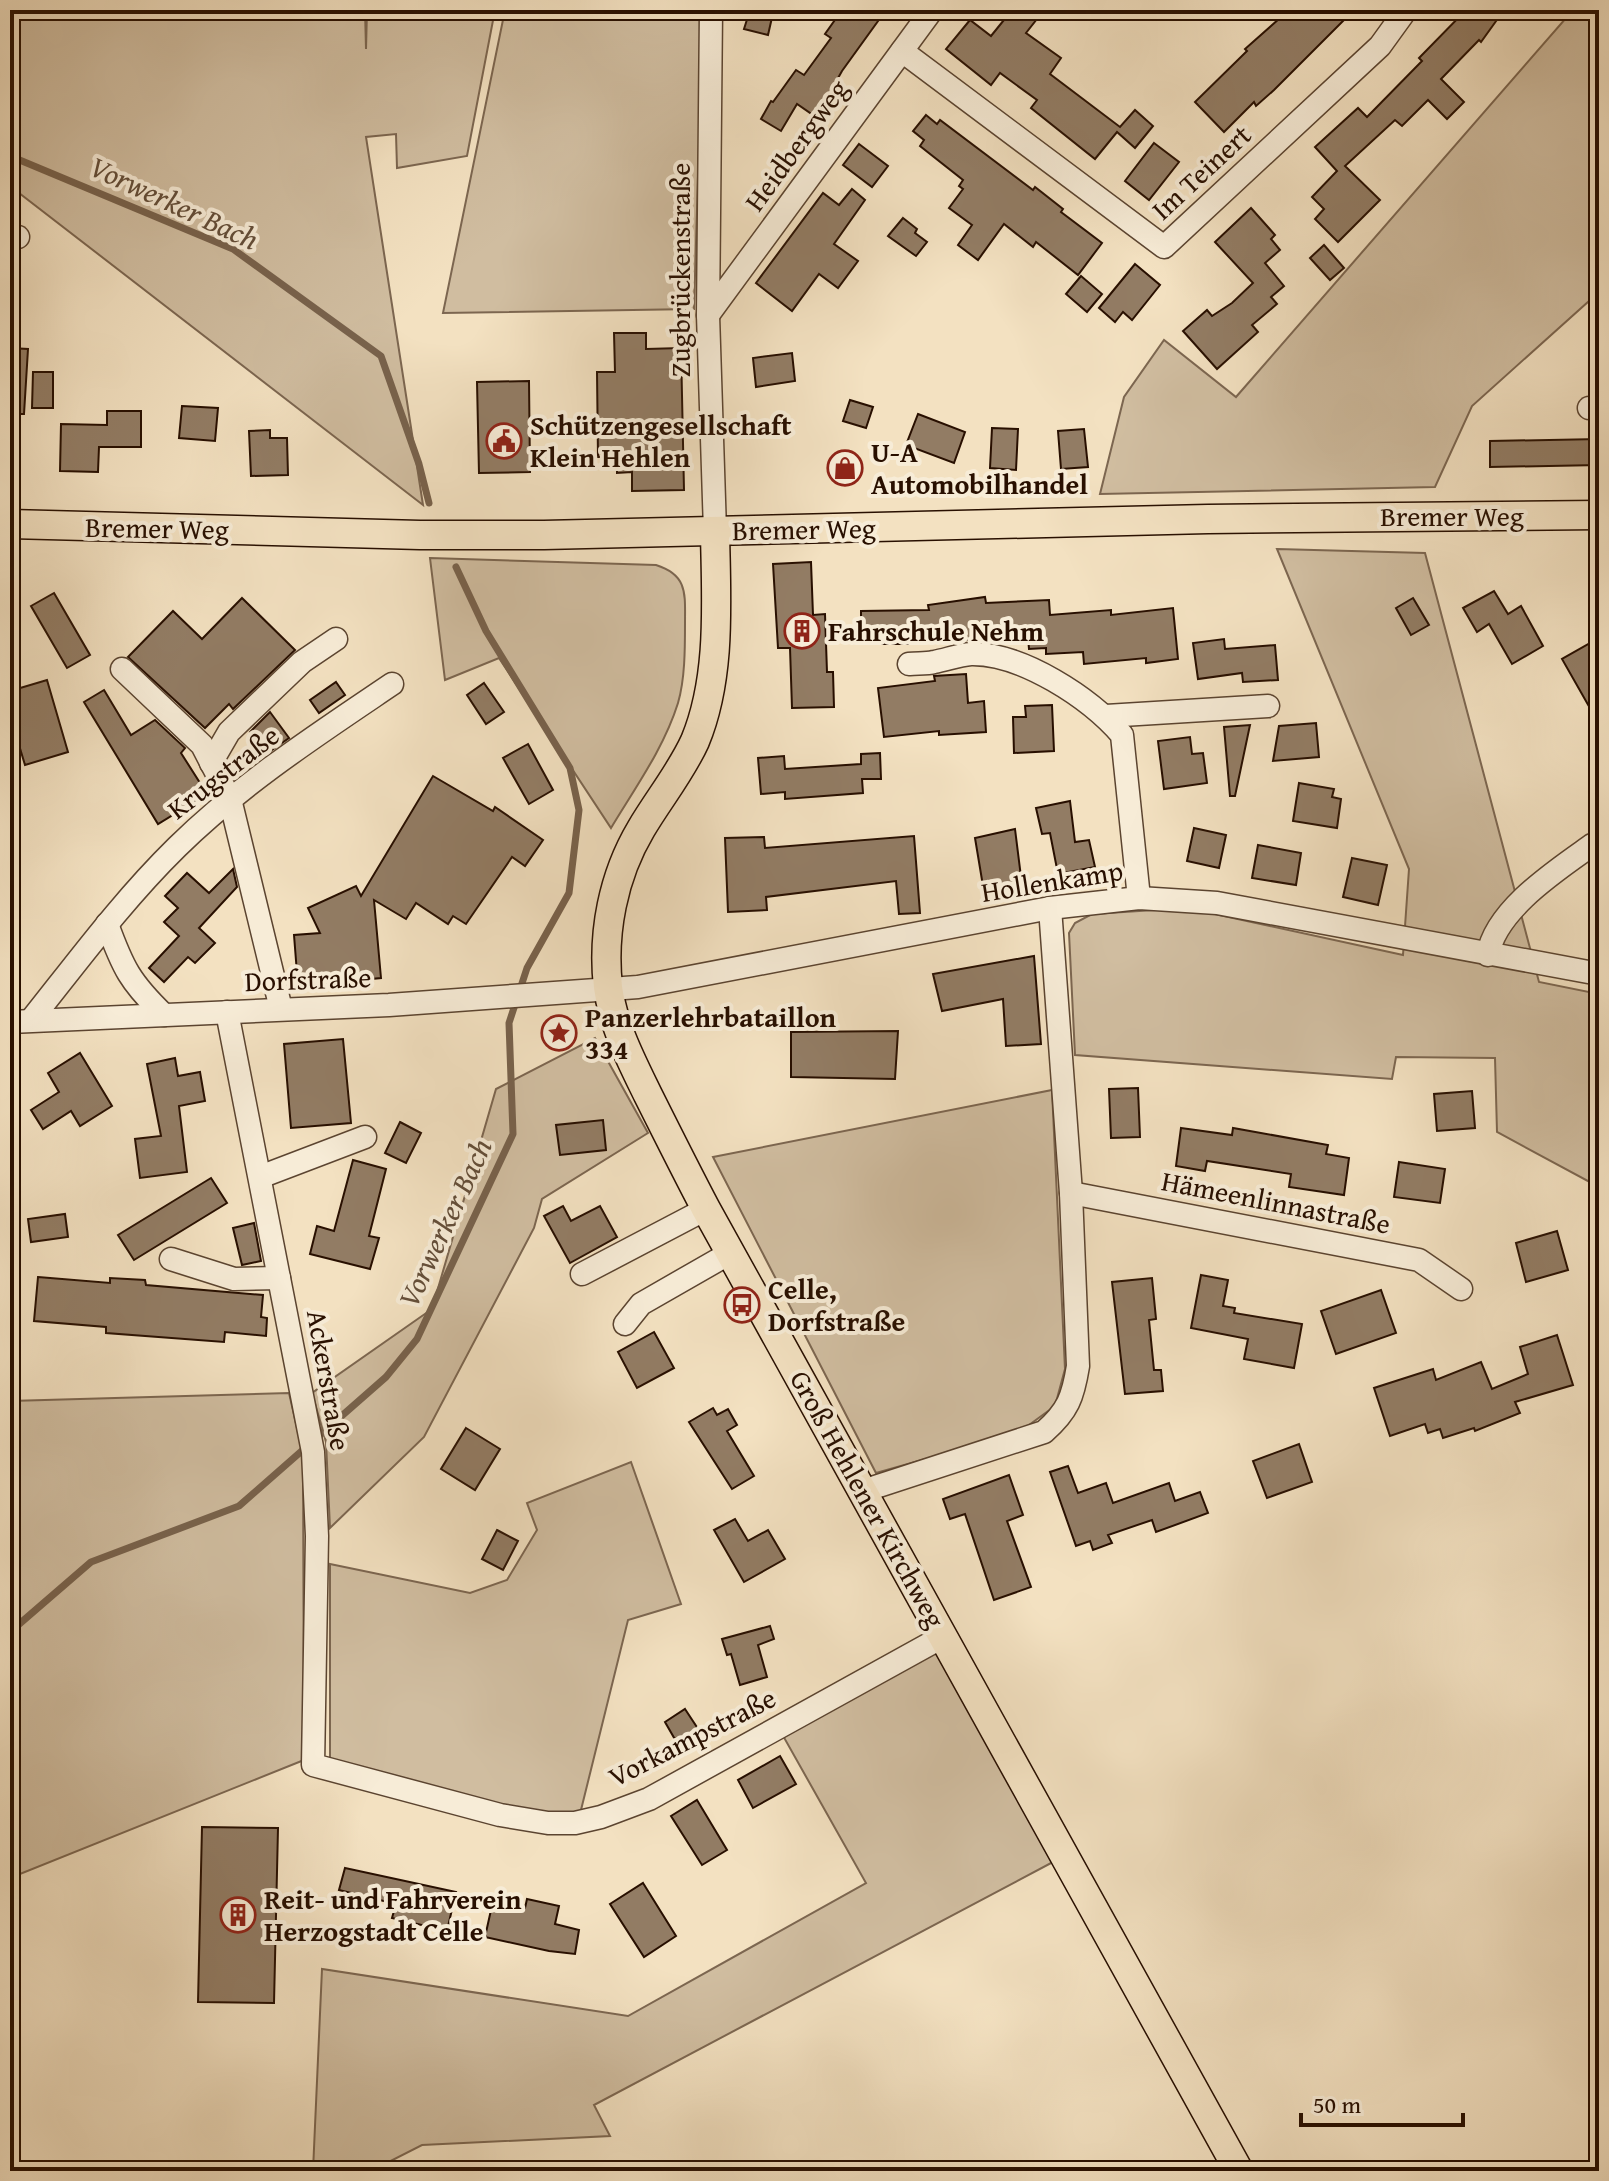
<svg xmlns="http://www.w3.org/2000/svg" width="1609" height="2181" font-family="'Gentium Book Plus',serif">
  <style>
    .green { fill: #d0bda0; stroke: #7c6650; stroke-width: 2 }
    .lines { fill: none; stroke-linecap: round; stroke-linejoin: round }
    .stream { stroke: #78624c; stroke-width: 7 }
    .building { fill: #927c64; stroke: #280f00; stroke-width: 2 }
    .minor-casing { stroke: #5b4430; stroke-width: 25 }
    .major-casing { stroke: #280f00; stroke-width: 31 }
    .minor { stroke: #f7ecd7; stroke-width: 22 }
    .major { stroke: #f3e1c1; stroke-width: 28 }
    .labels { text-anchor: middle; stroke-width: 8; stroke-linejoin: round; paint-order: stroke }
    .street-label { font-size: 28px; fill: #280f00; stroke: #f7ecd7 }
    .poi-label { font-size: 28px; font-weight: bold; fill: #280f00; stroke: #f7ecd7; text-anchor: start }
    .water-label { font-size: 30px; font-style: italic; fill: #644e39; stroke: #f7ecd7 }
  </style>
  <rect width="100%" height="100%" fill="#f3e1c1"/>
  <filter id="stains"><feTurbulence type="fractalNoise" baseFrequency=".0025" numOctaves="4"/><feColorMatrix values="0 0 0 0 .2 0 0 0 0 .09 0 0 0 0 .02 0 0 0 .5 -.17"/></filter>
  <radialGradient id="worn" r=".72"><stop offset=".6" stop-color="#630" stop-opacity="0"/><stop offset="1" stop-color="#630" stop-opacity=".3"/></radialGradient>
  <g class="green">
    <polygon points="10,10 365,10 366,49 367,10 495,10 467,156 397,168 396,134 366,137 423,505 10,186"/>
    <polygon points="505,10 703,10 694,309 443,313"/>
    <polygon points="1573,10 1599,10 1599,292 1472,406 1435,487 1100,494 1124,397 1164,340 1236,397"/>
    <polygon points="1277,549 1425,553 1539,982 1599,994 1599,1187 1497,1132 1495,1058 1396,1057 1392,1079 1075,1055 1069,933 1075,923 1092,914 1187,908 1403,955 1409,869"/>
    <path d="M430,558L656,565C688,575 685,594 685,623C685,649 685,679 678,703C664,748 635,788 611,828L499,658L445,680Z"/>
    <polygon points="595,1038 648,1133 542,1199 534,1228 424,1437 330,1528 326,1442 312,1393 432,1309 496,1089"/>
    <polygon points="1052,1090 1065,1369 1055,1406 1018,1433 876,1473 713,1157"/>
    <polygon points="289,1393 303,1454 304,1760 10,1878 10,1401"/>
    <polygon points="631,1462 681,1604 628,1620 579,1818 540,1819 330,1761 330,1564 470,1593 507,1580 537,1530 527,1503"/>
    <polygon points="934,1648 1053,1862 594,2105 610,2136 422,2145 371,2171 313,2171 322,1969 628,2016 866,1883 782,1734"/>
  </g>
  <g class="lines">
    <g class="stream">
      <polyline points="10,156 233,249 381,356 419,464 429,503"/>
      <polyline points="10,1632 91,1562 239,1506 386,1377 417,1339 513,1134 509,1023 527,968 569,893 579,810 570,768 486,631 456,567"/>
    </g>
  </g>
  <g class="building">
    <polygon points="750,10 773,13 768,35 744,29"/>
    <polygon points="842,10 886,10 842,71 833,87 836,89 816,117 797,104 781,131 761,119 771,101 773,102 796,70 804,75 831,38 825,34"/>
    <polygon points="1012,10 1044,10 1026,33 1061,58 1050,74 1120,127 1135,110 1153,126 1135,148 1117,132 1095,159 1031,108 1037,100 1000,73 991,85 946,49 970,20 991,36"/>
    <polygon points="1289,10 1338,10 1346,18 1274,90 1256,106 1254,102 1224,132 1195,102 1247,51 1245,49"/>
    <polygon points="1466,10 1504,10 1481,42 1479,40 1441,79 1464,102 1447,119 1428,100 1402,126 1395,120 1345,166 1380,200 1338,242 1315,219 1324,209 1312,197 1337,171 1315,147 1358,108 1367,117 1422,61 1419,58"/>
    <polygon points="926,115 937,124 940,120 1033,190 1035,187 1063,209 1061,212 1102,243 1078,275 1036,242 1033,247 1004,224 978,260 958,245 972,225 949,208 963,189 959,186 963,180 920,146 924,140 913,131"/>
    <polygon points="1154,143 1179,162 1149,200 1125,181"/>
    <polygon points="859,144 888,166 872,187 843,165"/>
    <polygon points="852,189 865,200 834,244 858,261 838,288 819,274 792,311 756,283 823,193 839,205"/>
    <polygon points="1251,208 1275,235 1271,239 1280,250 1265,263 1284,286 1271,297 1277,304 1252,325 1258,332 1217,369 1183,331 1207,310 1212,316 1232,303 1253,283 1215,242"/>
    <polygon points="903,218 917,229 915,233 927,242 916,256 888,236"/>
    <polygon points="1324,245 1344,268 1330,280 1310,258"/>
    <polygon points="1135,264 1160,285 1132,320 1123,312 1115,322 1099,308"/>
    <polygon points="1081,276 1102,294 1087,312 1066,294"/>
    <polygon points="614,333 646,333 646,349 681,348 684,490 632,491 632,472 617,473 617,457 598,457 597,372 615,372"/>
    <polygon points="10,348 28,349 24,414 10,414"/>
    <polygon points="792,353 795,381 756,387 753,358"/>
    <polygon points="33,372 53,372 53,408 32,408"/>
    <polygon points="529,381 530,472 479,473 477,382"/>
    <polygon points="850,400 873,407 866,428 843,421"/>
    <polygon points="182,406 218,408 215,441 179,438"/>
    <polygon points="107,411 141,411 141,447 99,447 98,472 60,471 61,424 107,425"/>
    <polygon points="918,414 965,432 954,463 906,445"/>
    <polygon points="992,428 1018,429 1016,470 990,468"/>
    <polygon points="1084,429 1088,467 1061,469 1058,431"/>
    <polygon points="270,430 270,438 287,438 288,475 251,476 249,431"/>
    <polygon points="1599,439 1599,465 1490,467 1490,441"/>
    <polygon points="811,562 813,615 825,614 827,672 833,672 834,707 792,708 790,648 778,648 773,564"/>
    <polygon points="1494,591 1508,614 1521,606 1543,646 1512,664 1489,624 1477,632 1463,608"/>
    <polygon points="54,593 90,655 67,668 31,606"/>
    <polygon points="985,597 986,603 1049,600 1050,615 1111,610 1111,615 1173,608 1178,659 1146,663 1146,658 1084,664 1083,652 1046,654 1046,648 1029,649 1028,637 1005,636 960,641 959,631 908,638 908,644 861,644 861,611 929,610 928,605"/>
    <polygon points="242,598 295,650 233,709 229,704 205,728 128,657 173,611 202,639"/>
    <polygon points="1413,598 1429,625 1411,635 1396,608"/>
    <polygon points="1599,638 1599,724 1562,659"/>
    <polygon points="1224,639 1225,649 1275,645 1278,680 1243,682 1242,673 1198,679 1193,643"/>
    <polygon points="966,674 968,703 984,701 986,732 939,735 939,731 884,737 878,688 935,681 934,676"/>
    <polygon points="47,680 68,752 25,765 10,715 10,691"/>
    <polygon points="336,682 345,695 319,713 310,700"/>
    <polygon points="484,683 504,712 486,724 467,695"/>
    <polygon points="104,690 131,735 155,720 185,748 181,753 207,794 158,824 84,702"/>
    <polygon points="1052,705 1054,751 1014,753 1013,717 1026,717 1025,706"/>
    <polygon points="270,712 289,738 266,754 250,732"/>
    <polygon points="1316,723 1319,757 1273,761 1279,726"/>
    <polygon points="1250,725 1235,796 1230,796 1224,727"/>
    <polygon points="1190,737 1192,754 1203,753 1207,783 1164,789 1158,741"/>
    <polygon points="528,744 553,790 529,804 503,758"/>
    <polygon points="880,753 881,779 862,779 863,793 785,799 785,792 761,794 758,758 784,756 785,769 861,764 861,754"/>
    <polygon points="433,776 493,811 495,807 543,840 525,866 512,857 466,924 453,916 448,924 416,903 406,919 374,900 381,978 298,986 294,935 320,933 308,908 356,886 361,896"/>
    <polygon points="1299,783 1334,789 1332,797 1341,799 1337,828 1293,821"/>
    <polygon points="1070,801 1075,842 1089,840 1095,867 1058,874 1050,833 1042,834 1036,808"/>
    <polygon points="1194,828 1226,835 1219,868 1187,861"/>
    <polygon points="1015,829 1022,885 984,892 975,838"/>
    <polygon points="914,836 920,913 899,914 896,881 766,897 767,910 728,912 725,838 764,837 765,848"/>
    <polygon points="1258,845 1301,853 1296,885 1252,878"/>
    <polygon points="1352,858 1387,865 1378,905 1343,897"/>
    <polygon points="233,869 237,887 199,928 215,943 195,963 188,957 164,982 149,968 179,936 164,922 178,908 165,896 187,873 209,893"/>
    <polygon points="1034,956 1041,1044 1006,1046 1003,999 942,1011 933,974"/>
    <polygon points="898,1031 895,1079 791,1077 791,1032"/>
    <polygon points="343,1039 351,1123 291,1128 284,1044"/>
    <polygon points="80,1053 112,1106 80,1126 71,1111 43,1129 31,1110 59,1092 48,1073"/>
    <polygon points="175,1058 178,1076 200,1072 205,1101 179,1106 187,1172 140,1178 135,1139 161,1136 147,1064"/>
    <polygon points="1138,1088 1140,1137 1111,1138 1109,1089"/>
    <polygon points="1472,1091 1475,1128 1437,1131 1434,1094"/>
    <polygon points="603,1120 606,1150 560,1155 556,1125"/>
    <polygon points="400,1122 421,1133 406,1163 385,1153"/>
    <polygon points="1181,1128 1232,1135 1233,1128 1328,1145 1326,1154 1349,1158 1344,1195 1289,1187 1291,1174 1207,1161 1205,1171 1176,1166"/>
    <polygon points="353,1160 386,1169 369,1236 379,1238 370,1269 310,1254 317,1226 334,1231"/>
    <polygon points="1399,1162 1445,1169 1440,1203 1394,1197"/>
    <polygon points="211,1178 227,1203 134,1260 118,1235"/>
    <polygon points="563,1206 571,1221 600,1206 617,1237 570,1263 544,1216"/>
    <polygon points="65,1214 68,1237 31,1242 28,1219"/>
    <polygon points="254,1223 261,1261 242,1265 233,1228"/>
    <polygon points="1557,1231 1568,1270 1526,1282 1516,1243"/>
    <polygon points="1201,1275 1228,1280 1223,1306 1235,1308 1234,1313 1302,1324 1294,1368 1244,1359 1248,1339 1191,1328"/>
    <polygon points="38,1277 110,1283 110,1278 145,1280 146,1285 263,1295 261,1317 267,1318 266,1336 225,1332 224,1342 106,1333 106,1327 34,1321"/>
    <polygon points="1152,1278 1156,1319 1149,1320 1154,1370 1161,1370 1163,1391 1125,1394 1112,1282"/>
    <polygon points="1381,1290 1396,1333 1336,1354 1321,1311"/>
    <polygon points="654,1332 674,1368 637,1388 618,1352"/>
    <polygon points="1557,1335 1573,1385 1515,1402 1520,1413 1475,1431 1474,1428 1443,1438 1440,1429 1428,1433 1425,1424 1390,1436 1374,1388 1433,1369 1436,1380 1481,1362 1492,1389 1528,1374 1520,1347"/>
    <polygon points="713,1408 717,1415 728,1409 737,1425 727,1431 754,1476 732,1489 689,1422"/>
    <polygon points="466,1428 500,1449 475,1490 441,1469"/>
    <polygon points="1299,1444 1312,1482 1267,1498 1253,1461"/>
    <polygon points="1068,1466 1078,1493 1106,1483 1113,1503 1169,1483 1175,1501 1200,1492 1208,1513 1156,1532 1152,1520 1108,1535 1112,1543 1093,1550 1090,1541 1076,1546 1050,1472"/>
    <polygon points="1009,1475 1023,1515 1007,1521 1031,1587 994,1600 965,1514 950,1519 943,1499"/>
    <polygon points="735,1519 748,1541 768,1530 785,1559 744,1582 714,1530"/>
    <polygon points="497,1530 518,1541 503,1570 482,1559"/>
    <polygon points="770,1626 774,1639 758,1645 767,1677 740,1685 731,1654 727,1655 722,1639"/>
    <polygon points="685,1709 706,1741 684,1755 665,1722"/>
    <polygon points="780,1756 796,1784 753,1808 738,1780"/>
    <polygon points="697,1800 727,1850 702,1865 671,1816"/>
    <polygon points="202,1827 278,1828 274,2003 198,2002"/>
    <polygon points="345,1868 456,1892 447,1931 392,1918 396,1904 339,1890"/>
    <polygon points="643,1883 676,1936 644,1957 610,1904"/>
    <polygon points="527,1899 559,1906 555,1924 579,1930 575,1954 549,1951 485,1937 493,1901 525,1908"/>
  </g>
  <g class="lines">
    <defs>
      <g id="minor">
        <polyline points="711,10 708,315 715,531"/>
        <polyline points="902,51 1164,247 1380,46 1406,10"/>
        <polyline points="10,237 18,237"/>
        <polyline points="708,315 932,10"/>
        <polyline points="1589,408 1599,408"/>
        <path d="M909,664C917,663 926,664 934,662C946,660 958,655 971,654C1022,653 1090,698 1122,735L1139,898"/>
        <polyline points="122,669 202,745 230,799 281,1009"/>
        <polyline points="1106,716 1268,706"/>
        <polyline points="211,763 229,732 302,662 336,639"/>
        <path d="M107,924C123,968 130,982 164,1015"/>
        <path d="M1488,955C1495,910 1557,870 1592,845L1599,842"/>
        <polyline points="227,1012 313,1452 317,1536 313,1765 500,1815 548,1823 575,1823 601,1817 649,1799 944,1636"/>
        <path d="M31,1020C78,961 123,900 177,847C241,784 318,734 392,684"/>
        <polyline points="10,1022 389,1005 638,987 1050,908 1139,898 1217,903 1599,974"/>
        <polyline points="260,1177 365,1137"/>
        <polyline points="1071,1193 1419,1260 1461,1289"/>
        <polyline points="171,1259 234,1279 279,1278"/>
        <polyline points="582,1274 706,1209"/>
        <polyline points="625,1324 641,1304 730,1253"/>
        <path d="M863,1491L1044,1432C1068,1411 1073,1397 1078,1366L1071,1193L1050,908"/>
      </g>
      <g id="major">
        <polyline points="10,524 420,535 544,535 1208,519 1599,515"/>
        <path d="M715,531C716,599 722,676 695,741C681,772 658,800 641,829C613,876 602,933 608,987C613,1026 631,1060 648,1095C667,1133 686,1171 706,1209L1239,2171"/>
      </g>
    </defs>
    <use href="#minor" class="minor-casing"/>
    <use href="#major" class="major-casing"/>
    <use href="#minor" class="minor"/>
    <use href="#major" class="major"/>
  </g>
  <defs>
    <symbol id="civic-ring" viewBox="-11 -11 22 22"><circle r="9.5" fill="#f7ecd7" stroke="#8f2418" stroke-width="1.5"/><path d="M-.6-6.5H3V-4.5H.6V-3L4-1V1h2V6H-6V1h2V-1L-.6-3ZM-1.2 2.5V6h2.4V2.5Z" fill="#8f2418"/></symbol>
    <symbol id="shop-ring" viewBox="-11 -11 22 22"><circle r="9.5" fill="#f7ecd7" stroke="#8f2418" stroke-width="1.5"/><path d="M-5-2.5h2.3a2.7 3.5 0 0 1 5.4 0H5L5.5 6h-11ZM-1.5-2.5h3a1.5 2.3 0 0 0-3 0Z" fill="#8f2418"/></symbol>
    <symbol id="building-ring" viewBox="-11 -11 22 22"><circle r="9.5" fill="#f7ecd7" stroke="#8f2418" stroke-width="1.5"/><path d="M-4-6H4V6H1V3H-1V6H-4ZM-2.5-4.3h1.7v1.8h-1.7ZM.8-4.3h1.7v1.8H.8ZM-2.5-1h1.7V.8h-1.7ZM.8-1h1.7V.8H.8Z" fill="#8f2418"/></symbol>
    <symbol id="sight-ring" viewBox="-11 -11 22 22"><circle r="9.5" fill="#f7ecd7" stroke="#8f2418" stroke-width="1.5"/><path d="M0-6L1.8-2.2L6-1.7L2.9 1.2L3.7 5.4L0 3.3L-3.7 5.4L-2.9 1.2L-6-1.7L-1.8-2.2Z" fill="#8f2418"/></symbol>
    <symbol id="bus-ring" viewBox="-11 -11 22 22"><circle r="9.5" fill="#f7ecd7" stroke="#8f2418" stroke-width="1.5"/><path d="M-5-6H5V4H4V6H2V4H-2V6H-4V4H-5ZM-3.5-4V0h7V-4ZM-3.5 1.2v1.5H-2V1.2ZM2 1.2v1.5H3.5V1.2Z" fill="#8f2418"/></symbol>
  </defs>
  <g fill-rule="evenodd">
    <use href="#civic-ring" x="484" y="421" width="40" height="40"/>
    <use href="#shop-ring" x="825" y="448" width="40" height="40"/>
    <use href="#building-ring" x="782" y="611" width="40" height="40"/>
    <use href="#sight-ring" x="539" y="1013" width="40" height="40"/>
    <use href="#bus-ring" x="722" y="1285" width="40" height="40"/>
    <use href="#building-ring" x="218" y="1895" width="40" height="40"/>
  </g>
  <g class="labels">
    <g class="street-label">
      <text transform="translate(796 145) rotate(-54)" y="10">Heidbergweg</text>
      <text transform="translate(1201 172) rotate(-43)" y="10">Im Teinert</text>
      <text transform="translate(680 270) rotate(-90)" y="10">Zugbrückenstraße</text>
      <text x="1452" y="526">Bremer Weg</text>
      <text transform="translate(157 528) rotate(1)" y="10">Bremer Weg</text>
      <text transform="translate(804 529) rotate(-1)" y="10">Bremer Weg</text>
      <text transform="translate(223 772) rotate(-38)" y="10">Krugstraße</text>
      <text transform="translate(1052 881) rotate(-9)" y="10">Hollenkamp</text>
      <text transform="translate(308 979) rotate(-2)" y="10">Dorfstraße</text>
      <text transform="translate(1276 1202) rotate(11)" y="10">Hämeenlinnastraße</text>
      <text transform="translate(329 1380) rotate(80)" y="10">Ackerstraße</text>
      <text transform="translate(868 1499) rotate(61)" y="10">Groß Hehlener Kirchweg</text>
      <text transform="translate(692 1737) rotate(-27)" y="10">Vorkampstraße</text>
    </g>
    <g class="poi-label">
      <text x="530" y="435">Schützengesellschaft<tspan x="530" dy="32">Klein Hehlen</tspan></text>
      <text x="871" y="462">U-A<tspan x="871" dy="32">Automobilhandel</tspan></text>
      <text x="828" y="641">Fahrschule Nehm</text>
      <text x="585" y="1027">Panzerlehrbataillon<tspan x="585" dy="32">334</tspan></text>
      <text x="768" y="1299">Celle,<tspan x="768" dy="32">Dorfstraße</tspan></text>
      <text x="264" y="1909">Reit- und Fahrverein<tspan x="264" dy="32">Herzogstadt Celle</tspan></text>
    </g>
    <g class="water-label">
      <text transform="translate(174 203) rotate(25)" y="10">Vorwerker Bach</text>
      <text transform="translate(445 1223) rotate(-65)" y="10">Vorwerker Bach</text>
    </g>
  </g>
  <rect width="1609" height="2181" fill="none" stroke="#f3e1c1" stroke-width="40"/>
  <rect x="12" y="12" width="1585" height="2157" fill="none" stroke="#280f00" stroke-width="4"/>
  <rect x="20" y="20" width="1569" height="2141" fill="none" stroke="#280f00" stroke-width="2"/>
  <path d="M1301 2113v12h162v-12" fill="none" stroke="#280f00" stroke-width="4"/>
  <text x="1313" y="2113" font-size="24" fill="#280f00" stroke="#f7ecd7" stroke-width="6" paint-order="stroke">50 m</text>
  <rect width="100%" height="100%" filter="url(#stains)"/>
  <rect width="100%" height="100%" fill="url(#worn)"/>
</svg>
